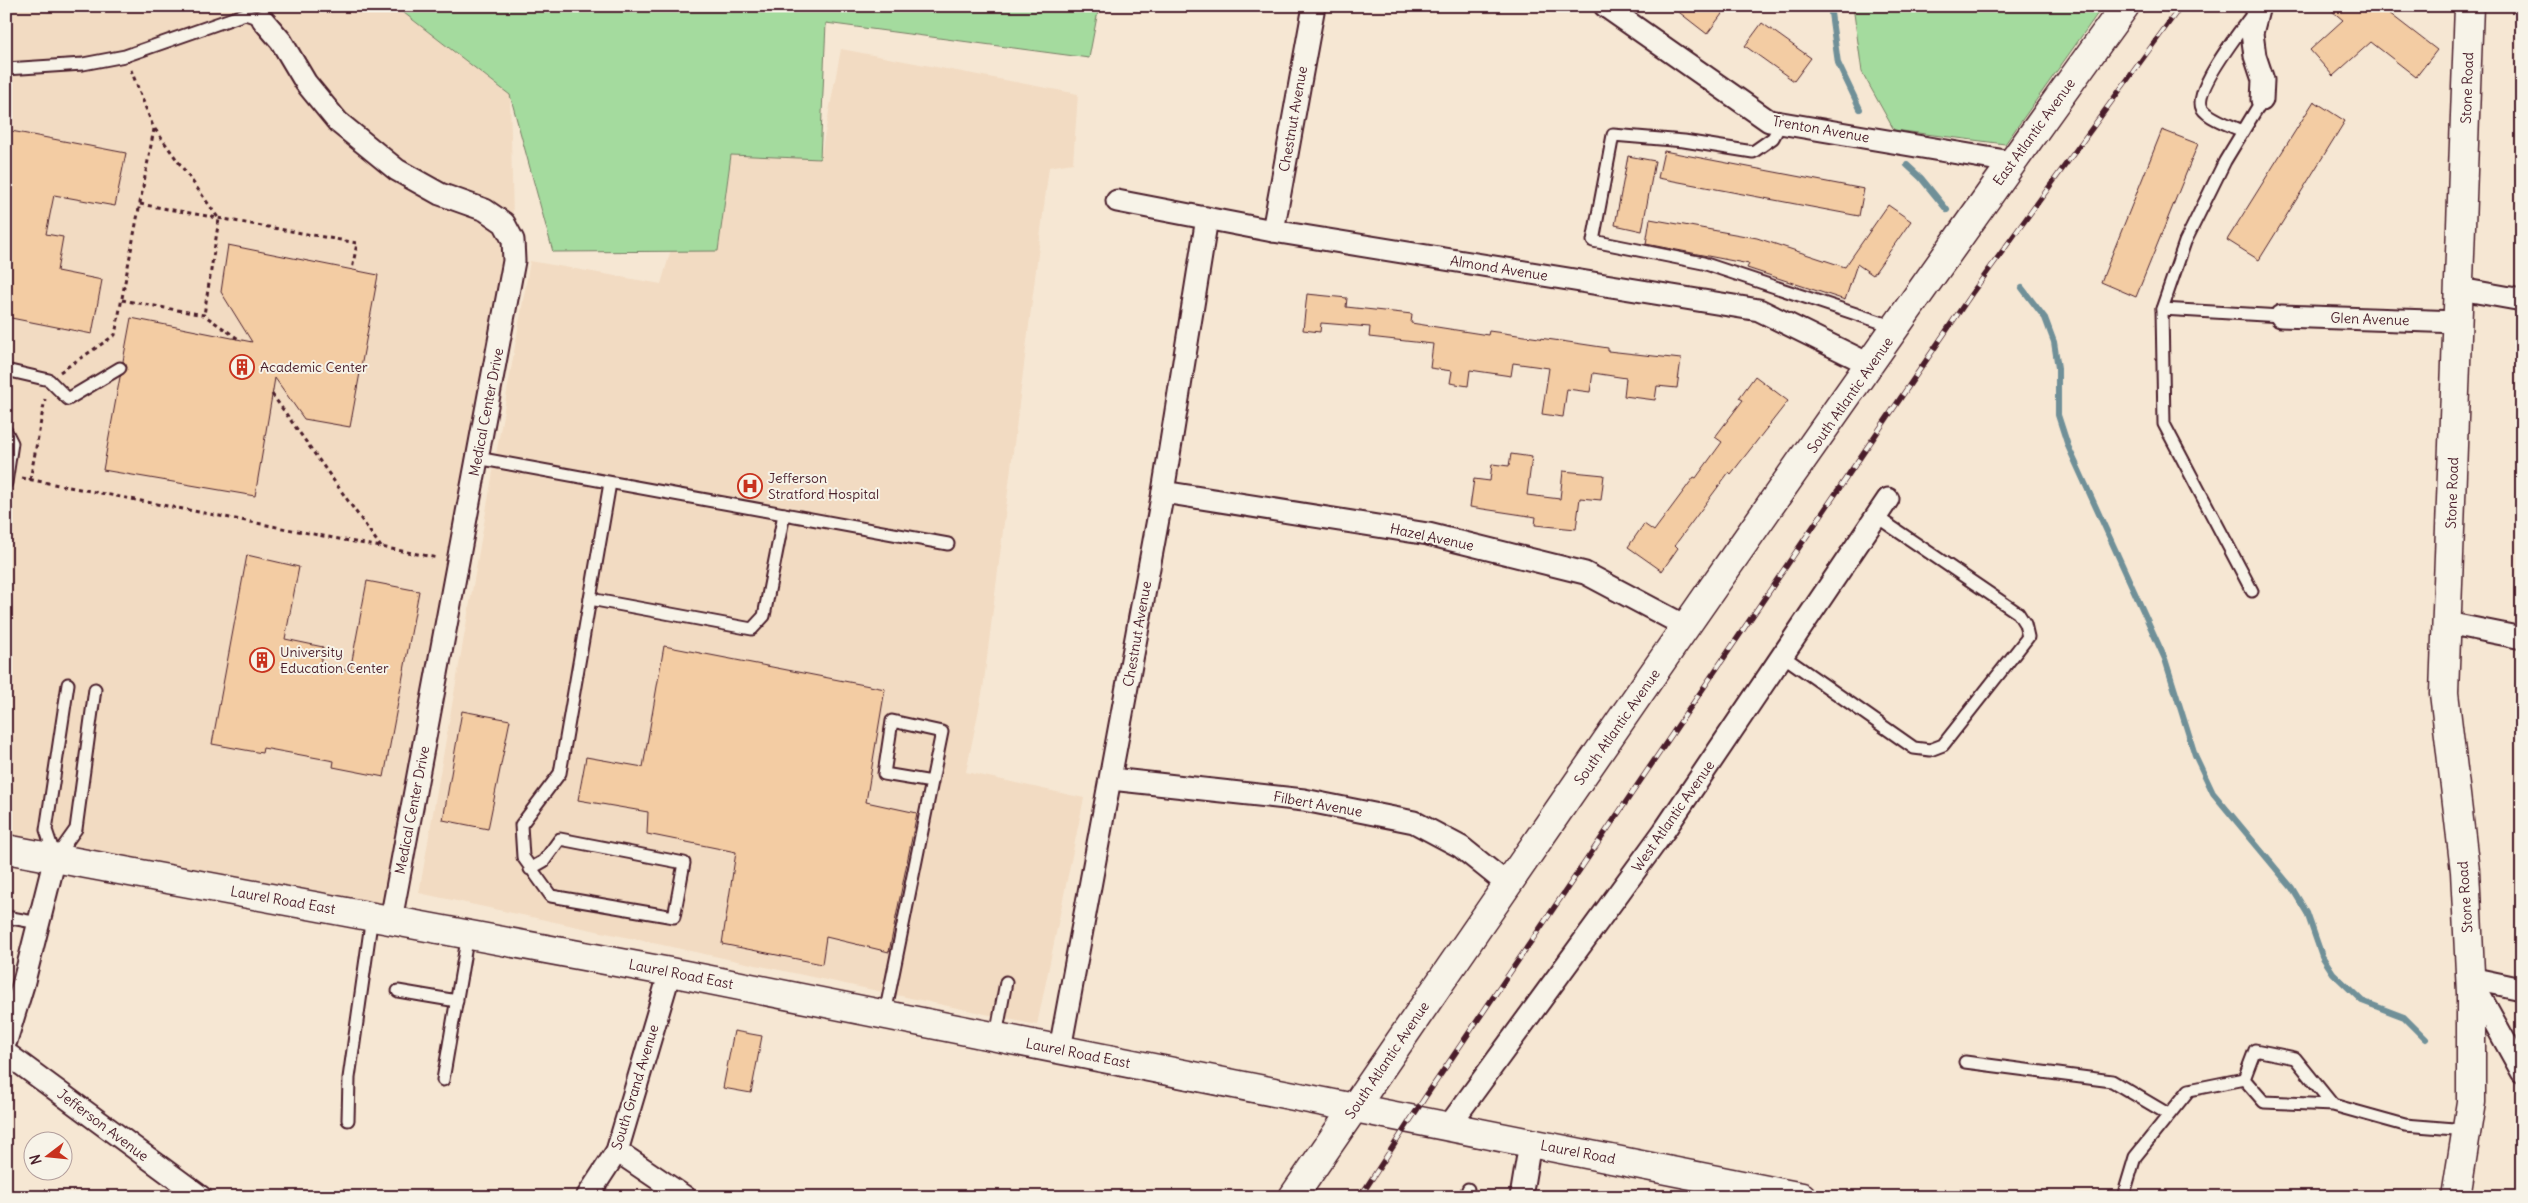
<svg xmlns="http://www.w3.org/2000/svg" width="2528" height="1203" font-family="Delius,sans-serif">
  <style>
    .built { fill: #f2dbc2 }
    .green { fill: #a4db9e; stroke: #777d64 }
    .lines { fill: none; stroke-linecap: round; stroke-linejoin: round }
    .stream { stroke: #709098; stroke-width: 6 }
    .building { fill: #f3cca3; stroke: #4a1f2b }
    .lane-casing { stroke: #4a1f2b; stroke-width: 15 }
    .street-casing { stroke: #4a1f2b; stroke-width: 25 }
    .secondary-casing { stroke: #4a1f2b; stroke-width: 31 }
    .path { stroke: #4a1f2b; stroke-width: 3; stroke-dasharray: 4 4; stroke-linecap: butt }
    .lane { stroke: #f7f3e8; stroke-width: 11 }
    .street { stroke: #f7f3e8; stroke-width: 21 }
    .secondary { stroke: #f7f3e8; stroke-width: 28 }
    .rail-casing { stroke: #4a1f2b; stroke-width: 5.5 }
    .rail { stroke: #f7f3e8; stroke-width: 4; stroke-dasharray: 11; stroke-linecap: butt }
    .labels { text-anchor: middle; stroke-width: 4; stroke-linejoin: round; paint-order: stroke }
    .street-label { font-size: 14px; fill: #4a1f2b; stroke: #f7f3e8 }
    .poi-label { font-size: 14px; fill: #4a1f2b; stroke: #f7f3e8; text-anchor: start }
  </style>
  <rect width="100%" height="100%" fill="#f6e7d3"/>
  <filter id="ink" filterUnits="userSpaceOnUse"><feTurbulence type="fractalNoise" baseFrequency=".02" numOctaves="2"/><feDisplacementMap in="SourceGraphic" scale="10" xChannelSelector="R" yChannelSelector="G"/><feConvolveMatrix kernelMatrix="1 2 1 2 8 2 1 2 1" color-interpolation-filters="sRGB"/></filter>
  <g filter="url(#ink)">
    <g class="built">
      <polygon points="6,6 395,6 510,95 514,261 391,920 6,849"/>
      <polygon points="841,49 1078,94 1073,163 1049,167 983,689 966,772 1084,798 1037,1025 419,893 530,261 661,284 672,246 718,251 731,155 820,159"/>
    </g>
    <g class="green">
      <polygon points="395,6 1099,6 1089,58 826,23 820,159 731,155 718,251 553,252 510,95"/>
      <polygon points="1853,6 2103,6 2005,144 1894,130 1862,72"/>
    </g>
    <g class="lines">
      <g class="stream">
        <polyline points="1830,6 1838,63 1860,109"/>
        <polyline points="1907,165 1921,178 1947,210"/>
        <polyline points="2022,288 2045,318 2054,342 2058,368 2058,415 2068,446 2165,659 2195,755 2213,793 2292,888 2307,913 2322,956 2333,973 2362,1001 2404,1017 2426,1039"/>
        <polyline points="2492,1196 2493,1197"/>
      </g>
    </g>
    <g class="building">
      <polygon points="1671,6 1728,6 1707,34"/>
      <polygon points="2326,6 2380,6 2437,50 2416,77 2371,42 2333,76 2310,50 2343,20"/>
      <polygon points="1762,23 1811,58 1794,81 1745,46"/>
      <polygon points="2314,101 2345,121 2259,260 2227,240"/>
      <polygon points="6,130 126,153 115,206 54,195 46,234 63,237 57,271 102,280 92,334 6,317"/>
      <polygon points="2162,130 2198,144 2136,297 2101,282"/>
      <polygon points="1664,151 1864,189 1859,216 1658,178"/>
      <polygon points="1628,156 1655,161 1642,231 1615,225"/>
      <polygon points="1888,205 1911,221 1873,275 1857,264 1845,300 1747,268 1749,264 1646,244 1650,219 1757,238 1845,267"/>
      <polygon points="228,245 378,275 350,427 304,419 275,378 255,496 103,470 120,377 127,368 123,361 131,318 252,342 221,292"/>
      <polygon points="1307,294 1347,298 1346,307 1412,314 1411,323 1488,335 1489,331 1568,342 1608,348 1608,351 1681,359 1677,388 1657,386 1655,400 1624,396 1626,378 1593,373 1590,392 1567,389 1563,417 1542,414 1549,368 1513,363 1511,376 1470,370 1468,386 1450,383 1452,371 1430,368 1433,344 1369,337 1370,327 1321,323 1320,332 1303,330"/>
      <polygon points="1755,376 1788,401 1731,474 1729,472 1675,545 1678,548 1662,571 1628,547 1644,524 1654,531 1694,477 1696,478 1722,442 1715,437 1743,400 1739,398"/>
      <polygon points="1511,454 1532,457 1527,495 1560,499 1563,471 1604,475 1601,500 1580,498 1576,529 1535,525 1536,517 1470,507 1474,479 1490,481 1492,464 1509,466"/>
      <polygon points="247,555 299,567 285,639 323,647 320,665 350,671 367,581 419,591 384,777 333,767 334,761 263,748 262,753 212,744"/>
      <polygon points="664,646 885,689 866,802 917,813 889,952 826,937 822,964 722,944 736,852 647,834 648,812 578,800 586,757 643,767"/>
      <polygon points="462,711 510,720 488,829 443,820"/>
      <polygon points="734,1031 762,1036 751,1093 723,1088"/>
    </g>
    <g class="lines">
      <defs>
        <g id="lane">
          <polyline points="6,69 83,64 125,56 245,14 263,20"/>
          <polyline points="1781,123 1773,138 1753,152 1684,141 1613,135 1593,241 1703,263 1895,327"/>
          <path d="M2243,131C2232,126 2209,119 2202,108C2193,91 2240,31 2251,16"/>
          <polyline points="2162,309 2281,316"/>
          <polyline points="6,370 49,380 68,399 120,368"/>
          <polyline points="6,431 12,443 6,483"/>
          <polyline points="477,458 948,544"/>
          <polyline points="2252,591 2164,424 2162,309 2185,242 2225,161 2262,100"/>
          <polyline points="590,599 752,629 764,616 784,514"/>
          <polyline points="1783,656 1914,748 1930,750 1943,745 2028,637 2025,624 2018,613 1877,517"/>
          <polyline points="55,857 46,830 68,684"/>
          <polyline points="56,857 76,829 95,689"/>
          <polyline points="530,869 544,861 560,839 684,863 674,917 551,896 523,857 521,825 560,773 610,483"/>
          <polyline points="6,917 39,923"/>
          <polyline points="398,991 457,1001"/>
          <polyline points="885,1014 942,732 892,721 884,774 932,782"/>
          <polyline points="996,1036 1006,982"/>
          <polyline points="1965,1062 2112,1081 2168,1114"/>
          <polyline points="443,1080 468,934"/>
          <polyline points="2333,1105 2264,1102 2244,1079 2255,1050 2295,1058 2333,1105 2405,1125 2467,1130"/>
          <polyline points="348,1120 349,1078 372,916"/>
          <polyline points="1466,1197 1468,1189"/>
          <polyline points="2123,1197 2135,1157 2189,1090 2244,1079"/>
        </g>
        <g id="street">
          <polyline points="1605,6 1769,121 2011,162"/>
          <polyline points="2259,6 2252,33 2255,56 2263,80 2262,100"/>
          <polyline points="263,20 281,41 306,83 338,122 397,170 440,194 485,210 504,223 513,240 514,261 391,920"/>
          <polyline points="1117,201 1273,231 1759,310 1871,365"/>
          <polyline points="1273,231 1314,6"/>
          <polyline points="2460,289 2522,300"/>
          <polyline points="2281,316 2459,322"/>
          <polyline points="1163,492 1428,534 1585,573 1687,627"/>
          <polyline points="2447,623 2522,638"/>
          <polyline points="1111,779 1304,800 1414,822 1461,847 1507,884"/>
          <polyline points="2470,978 2522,1072"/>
          <polyline points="2470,978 2522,989"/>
          <polyline points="6,1041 23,985 55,858"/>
          <polyline points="1060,1049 1163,492 1207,218"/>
          <polyline points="6,1053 201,1197"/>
          <polyline points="1448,1127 1664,831 1888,499"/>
          <polyline points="617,1151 685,1197"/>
          <polyline points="587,1197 617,1151 670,972"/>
          <polyline points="1521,1197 1530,1143"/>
        </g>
        <g id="secondary">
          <polyline points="6,849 670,972 1802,1197"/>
          <path d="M1293,1197C1567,797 1841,398 2125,6"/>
          <polyline points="2456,1197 2471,1102 2471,993 2465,871 2444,693 2469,6"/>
        </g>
      </defs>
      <use href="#lane" class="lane-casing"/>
      <use href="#street" class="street-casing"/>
      <use href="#secondary" class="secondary-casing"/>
      <g class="path">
        <polyline points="155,129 219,219 204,315"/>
        <polyline points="140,204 357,243 352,270"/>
        <polyline points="122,300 204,315 240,340"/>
        <polyline points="60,372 115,335 154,129 131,70"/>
        <polyline points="272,394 381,547"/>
        <polyline points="22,478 438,558"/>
        <polyline points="30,480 45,399"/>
      </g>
      <use href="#lane" class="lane"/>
      <use href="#street" class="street"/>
      <use href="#secondary" class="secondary"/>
      <defs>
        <polyline id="rail" points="1360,1197 1426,1096 1972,293 2181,6"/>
      </defs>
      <use href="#rail" class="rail-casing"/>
      <use href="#rail" class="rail"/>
    </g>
  </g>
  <defs>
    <symbol id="building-ring" viewBox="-11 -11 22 22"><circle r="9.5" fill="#f7f3e8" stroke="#c8321e" stroke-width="1.5"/><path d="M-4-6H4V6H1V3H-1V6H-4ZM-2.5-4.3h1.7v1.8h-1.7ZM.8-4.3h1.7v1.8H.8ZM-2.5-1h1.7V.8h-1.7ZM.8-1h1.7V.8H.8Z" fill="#c8321e"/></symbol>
    <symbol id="hospital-ring" viewBox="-11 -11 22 22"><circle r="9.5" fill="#f7f3e8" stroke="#c8321e" stroke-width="1.5"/><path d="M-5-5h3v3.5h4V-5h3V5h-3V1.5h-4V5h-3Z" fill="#c8321e"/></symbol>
  </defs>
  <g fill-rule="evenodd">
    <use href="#building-ring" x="228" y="353" width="28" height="28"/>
    <use href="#hospital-ring" x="736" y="472" width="28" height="28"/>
    <use href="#building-ring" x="248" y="646" width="28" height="28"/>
  </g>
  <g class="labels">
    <g class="street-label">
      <text transform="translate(2467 88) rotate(-88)" y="5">Stone Road</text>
      <text transform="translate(1293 119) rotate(-80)" y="5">Chestnut Avenue</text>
      <text transform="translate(1821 129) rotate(10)" y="5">Trenton Avenue</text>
      <text transform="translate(2034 132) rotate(-54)" y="5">East Atlantic Avenue</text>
      <text transform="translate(1499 268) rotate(9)" y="5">Almond Avenue</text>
      <text transform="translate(2370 319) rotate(2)" y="5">Glen Avenue</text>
      <text transform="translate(1850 395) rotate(-55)" y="5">South Atlantic Avenue</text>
      <text transform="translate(486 412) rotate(-79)" y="5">Medical Center Drive</text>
      <text transform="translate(2452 493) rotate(-88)" y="5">Stone Road</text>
      <text transform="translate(1432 537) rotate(12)" y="5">Hazel Avenue</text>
      <text transform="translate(1137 634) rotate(-80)" y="5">Chestnut Avenue</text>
      <text transform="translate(1617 727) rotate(-55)" y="5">South Atlantic Avenue</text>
      <text transform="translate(1318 804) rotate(10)" y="5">Filbert Avenue</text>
      <text transform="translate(412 810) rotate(-79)" y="5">Medical Center Drive</text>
      <text transform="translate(1673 816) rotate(-55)" y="5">West Atlantic Avenue</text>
      <text transform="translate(2465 897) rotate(-94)" y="5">Stone Road</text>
      <text transform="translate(283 900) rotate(10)" y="5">Laurel Road East</text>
      <text transform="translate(681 974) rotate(11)" y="5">Laurel Road East</text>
      <text transform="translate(1078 1053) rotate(11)" y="5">Laurel Road East</text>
      <text transform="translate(1387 1060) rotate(-56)" y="5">South Atlantic Avenue</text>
      <text transform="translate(635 1087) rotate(-73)" y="5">South Grand Avenue</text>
      <text transform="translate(103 1125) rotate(37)" y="5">Jefferson Avenue</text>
      <text transform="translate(1578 1152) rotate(11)" y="5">Laurel Road</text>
    </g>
    <g class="poi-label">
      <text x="260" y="372">Academic Center</text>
      <text x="768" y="483">Jefferson<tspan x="768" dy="16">Stratford Hospital</tspan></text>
      <text x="280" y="657">University<tspan x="280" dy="16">Education Center</tspan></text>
    </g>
  </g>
  <rect width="2528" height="1203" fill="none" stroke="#f7f3e8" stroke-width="25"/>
  <rect x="12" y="12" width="2503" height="1178" fill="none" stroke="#4a1f2b" stroke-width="2" filter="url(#ink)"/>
  <g transform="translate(48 1156) rotate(254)"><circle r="24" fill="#f7f3e8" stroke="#b29e9c"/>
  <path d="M0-4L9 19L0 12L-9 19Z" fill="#c8321e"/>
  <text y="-8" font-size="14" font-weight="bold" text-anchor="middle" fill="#4a1f2b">N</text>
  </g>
</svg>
